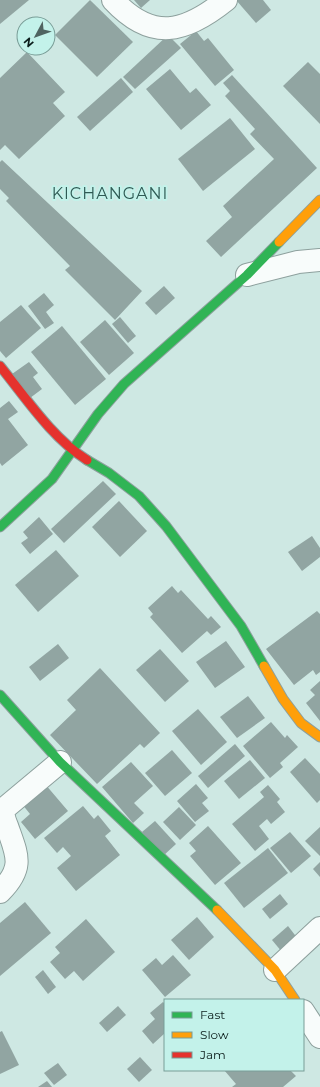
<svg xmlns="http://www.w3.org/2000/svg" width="320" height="1087" font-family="Montserrat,sans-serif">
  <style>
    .building { fill: #91a5a2 }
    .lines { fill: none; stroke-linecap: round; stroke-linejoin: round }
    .street-casing { stroke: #8da09d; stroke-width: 24 }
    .fast-casing { stroke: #8da09d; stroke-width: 11 }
    .slow-casing { stroke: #8da09d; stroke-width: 11 }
    .jam-casing { stroke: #8da09d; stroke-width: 11 }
    .street { stroke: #f8fcfb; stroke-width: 22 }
    .fast { stroke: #30b455; stroke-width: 9 }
    .slow { stroke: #ff9f0a; stroke-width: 9 }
    .jam { stroke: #e5322d; stroke-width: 9 }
    .labels { text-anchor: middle; stroke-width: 4; stroke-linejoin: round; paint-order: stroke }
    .quarter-label { font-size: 16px; letter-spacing: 1px; fill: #2f5a54; stroke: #c3f2ea }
  </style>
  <rect width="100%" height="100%" fill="#cee8e3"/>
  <g class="building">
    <polygon points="0,0 29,0 0,24"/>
    <polygon points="90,0 133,42 97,77 55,35"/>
    <polygon points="134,0 150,0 141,8"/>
    <polygon points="236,0 263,0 271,10 256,23"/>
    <polygon points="196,31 204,41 208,38 234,70 215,86 180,44"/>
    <polygon points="168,35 181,48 135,89 123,77"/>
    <polygon points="27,52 65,92 53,103 65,116 19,159 5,145 0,150 0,78"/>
    <polygon points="308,62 320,74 320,124 283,86"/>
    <polygon points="170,69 190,93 196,88 211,105 181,130 146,89"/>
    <polygon points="232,75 317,168 221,257 206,241 232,217 223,206 274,159 250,134 255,129 225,96 230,91 223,83"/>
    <polygon points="121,78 133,92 90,131 77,117"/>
    <polygon points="230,118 255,149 203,191 178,159"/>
    <polygon points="2,160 142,291 115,320 65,270 70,266 6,201 9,198 0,189 0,162"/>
    <polygon points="164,286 175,298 156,315 145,303"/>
    <polygon points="44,293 54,305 46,312 54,323 45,329 28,306"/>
    <polygon points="21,305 41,328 6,358 0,351 0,322"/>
    <polygon points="120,317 136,336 128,343 112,324"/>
    <polygon points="105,320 134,353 109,375 80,342"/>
    <polygon points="62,326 106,379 75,405 31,352"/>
    <polygon points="29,362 38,373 33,377 42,389 30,398 12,374"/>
    <polygon points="9,401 18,412 8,419 28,445 2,466 0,463 0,408"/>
    <polygon points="103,481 116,494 64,543 51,529"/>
    <polygon points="119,501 147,531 120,557 92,527"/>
    <polygon points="39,517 53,534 30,554 21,543 28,538 23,532"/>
    <polygon points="312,536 320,548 320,557 302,571 288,552"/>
    <polygon points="56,550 79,576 38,612 15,585"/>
    <polygon points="172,586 178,593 181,590 208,619 211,616 221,627 211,635 207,631 182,653 150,617 153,614 148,608"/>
    <polygon points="317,611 320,614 320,672 316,675 313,670 294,685 266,649"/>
    <polygon points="226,641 245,667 215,688 196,662"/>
    <polygon points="58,644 69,658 40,681 29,667"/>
    <polygon points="160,649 189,681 165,702 136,670"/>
    <polygon points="100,668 160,733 144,748 140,744 97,784 50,735 76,710 67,700"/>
    <polygon points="320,681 320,721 306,703 315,695 310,690"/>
    <polygon points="248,696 265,718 237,738 220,717"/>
    <polygon points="198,709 227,742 201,765 172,731"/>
    <polygon points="271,722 285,738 287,735 298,747 280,763 283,767 270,778 243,746"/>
    <polygon points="235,744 245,756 208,788 198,776"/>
    <polygon points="172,750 192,773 165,796 145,773"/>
    <polygon points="305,758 320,774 320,800 317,803 290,772"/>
    <polygon points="250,760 265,778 239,799 224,781"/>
    <polygon points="131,762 153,786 134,803 144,813 133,823 102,787"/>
    <polygon points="45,784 68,811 35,839 21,822 30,814 22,804"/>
    <polygon points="196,784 208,798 202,803 209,811 195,822 177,801"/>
    <polygon points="268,785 280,799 277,802 285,812 271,824 267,819 259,826 269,839 255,851 232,824 264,797 260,792"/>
    <polygon points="83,806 94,819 98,815 111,831 105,836 120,855 76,891 57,868 71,856 63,847 57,853 44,838"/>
    <polygon points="179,807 196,825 180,840 163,822"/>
    <polygon points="155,821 176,844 163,856 142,832"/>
    <polygon points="208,826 241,863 215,885 190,856 196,851 189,843"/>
    <polygon points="320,827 320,856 305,841"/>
    <polygon points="290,832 311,856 291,873 270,848"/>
    <polygon points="268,848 288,873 244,908 224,883"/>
    <polygon points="320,862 320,877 313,869"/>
    <polygon points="280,894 288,904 270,919 262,909"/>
    <polygon points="25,902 51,933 0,976 0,923"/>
    <polygon points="197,917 214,937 189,960 171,940"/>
    <polygon points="86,919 115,952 83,981 74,971 65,979 50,962 60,953 55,947"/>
    <polygon points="288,926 298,939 282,952 272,940"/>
    <polygon points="173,955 191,975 165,997 142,970 156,958 162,965"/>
    <polygon points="43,970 56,987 48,994 35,977"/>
    <polygon points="163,1002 165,1004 165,1033 153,1044 142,1031 155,1019 150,1013"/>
    <polygon points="118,1006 126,1015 107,1032 99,1023"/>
    <polygon points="2,1031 19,1065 0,1074 0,1032"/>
    <polygon points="140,1057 152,1070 139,1082 127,1069"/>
    <polygon points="58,1063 67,1075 54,1085 44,1073"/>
    <polygon points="224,1070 290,1070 296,1076 283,1087 232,1087 236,1084"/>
    <polygon points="47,1081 52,1087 38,1087"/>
  </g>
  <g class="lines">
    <defs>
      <g id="street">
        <path d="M113,0C152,42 185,33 226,0"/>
        <polyline points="247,275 298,262 320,260"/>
        <path d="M0,892C25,867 17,855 7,826C4,819 2,814 5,808L60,762"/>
        <polyline points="275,970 320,928"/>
        <polyline points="303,1011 320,1037"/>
      </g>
      <g id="fast">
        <polyline points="87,460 109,473 139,496 166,526 241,626 264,666"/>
        <polyline points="0,527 52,479 98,414 124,384 247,275 279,242"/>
        <polyline points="0,695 60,762 217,910"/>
      </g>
      <g id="slow">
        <polyline points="279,242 320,200"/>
        <polyline points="264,666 283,699 301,723 320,737"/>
        <polyline points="217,910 275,970 295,1000"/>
      </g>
      <path id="jam" d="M0,366C26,398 52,438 87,460"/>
    </defs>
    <use href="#street" class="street-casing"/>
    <use href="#fast" class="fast-casing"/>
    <use href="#slow" class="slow-casing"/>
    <use href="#jam" class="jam-casing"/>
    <use href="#street" class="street"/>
    <use href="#fast" class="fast"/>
    <use href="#slow" class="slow"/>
    <use href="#jam" class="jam"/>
  </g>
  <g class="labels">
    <g class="quarter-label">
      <text x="110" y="199">KICHANGANI</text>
    </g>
  </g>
  <rect x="164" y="999" width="140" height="72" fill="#c3f2ea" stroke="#799d97"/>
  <rect x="172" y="1012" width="20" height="6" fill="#30b455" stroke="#799d97"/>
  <text x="200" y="1019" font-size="12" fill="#0b1d1b">Fast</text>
  <rect x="172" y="1032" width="20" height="6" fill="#ff9f0a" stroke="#799d97"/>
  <text x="200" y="1039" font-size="12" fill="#0b1d1b">Slow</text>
  <rect x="172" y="1052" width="20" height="6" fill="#e5322d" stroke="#799d97"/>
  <text x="200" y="1059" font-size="12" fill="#0b1d1b">Jam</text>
  <g transform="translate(36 36) rotate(229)"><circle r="19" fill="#c3f2ea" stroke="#799d97"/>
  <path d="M0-3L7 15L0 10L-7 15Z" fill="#4f6461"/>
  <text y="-6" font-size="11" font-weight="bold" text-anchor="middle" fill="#0b1d1b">N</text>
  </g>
</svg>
